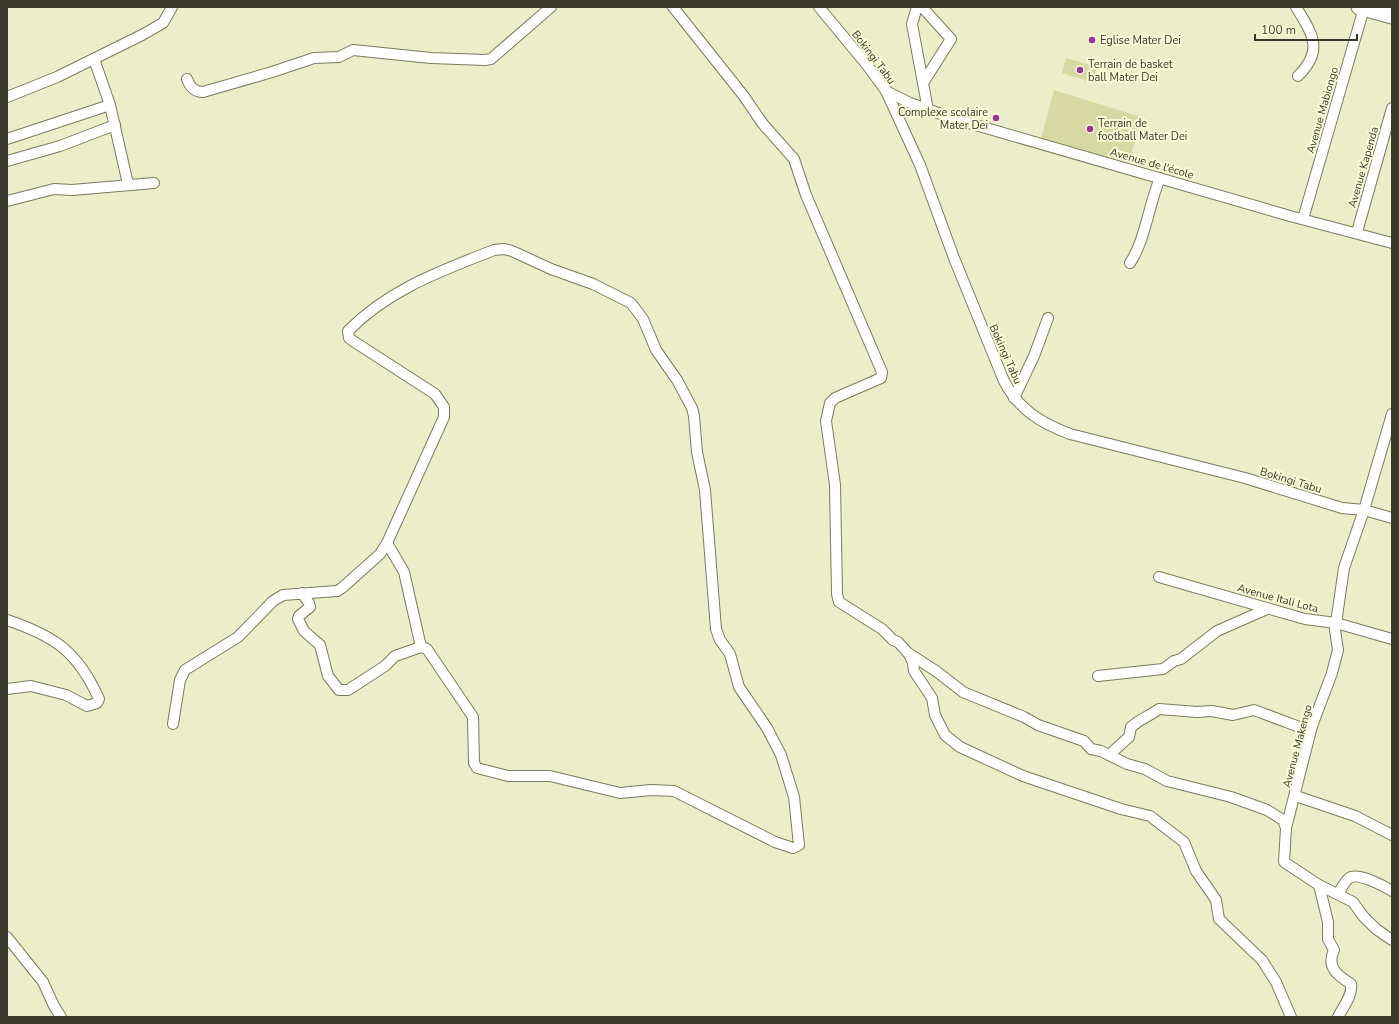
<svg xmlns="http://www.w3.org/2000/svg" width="1399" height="1024" font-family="'Nunito Sans',sans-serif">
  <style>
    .garden { fill: #d7d9a5 }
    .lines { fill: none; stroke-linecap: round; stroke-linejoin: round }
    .minor-casing { stroke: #7b7c5b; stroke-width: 12 }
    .highway-casing { stroke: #7b7c5b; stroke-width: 17 }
    .minor { stroke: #fff; stroke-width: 10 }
    .highway { stroke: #fff; stroke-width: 15 }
    .poi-dot { fill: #9a3397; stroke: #fafcd7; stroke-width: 1.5 }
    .labels { text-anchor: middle; stroke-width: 4; stroke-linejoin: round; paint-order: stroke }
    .poi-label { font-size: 11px; fill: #38392b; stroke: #fafcd7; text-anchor: start }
    .street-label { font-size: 11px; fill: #38392b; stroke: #fafcd7 }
  </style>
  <rect width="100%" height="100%" fill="#eceeca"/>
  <g class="garden">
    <polygon points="1066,58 1097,67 1093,83 1062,73"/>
    <polygon points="1054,90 1141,117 1128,167 1040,142"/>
  </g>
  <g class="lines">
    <defs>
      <g id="minor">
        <polyline points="673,7 743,95 763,124 794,159 806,195 882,372 881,378 835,398 830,403 826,421 835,485 837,594 839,602 882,629 893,640 898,642 908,653 936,671 963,692 1024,717 1038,725 1084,741 1091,749 1101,751 1127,764 1145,769 1167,781 1231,797 1267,810 1283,820 1286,828"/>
        <path d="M819,7L867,65L886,91L920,165L954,258L1004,381C1019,410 1041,423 1070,434L1245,478L1342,508L1364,510L1392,518"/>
        <polyline points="917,7 912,24 928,110"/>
        <polyline points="922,7 951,39 923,83"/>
        <path d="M1296,7C1313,35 1324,50 1298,76"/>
        <polyline points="94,59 110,105 128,184"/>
        <path d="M187,79C190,87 194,92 203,92L272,72L314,58L339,57L353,50L431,58L485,60L491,59L551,7"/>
        <polyline points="886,91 910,103 955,119 1290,216 1392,243"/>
        <polyline points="7,97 57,77 142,35 163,23 172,7"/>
        <polyline points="7,139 110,105"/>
        <polyline points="7,161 60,146 115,125"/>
        <polyline points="7,201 54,189 72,190 154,183"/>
        <polyline points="1303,219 1364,8"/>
        <polyline points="1357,232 1392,108"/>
        <path d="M1130,263C1145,241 1149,204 1160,178"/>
        <polyline points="1014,398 1034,356 1048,318"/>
        <polyline points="1392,414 1364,510 1344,568 1335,630 1338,650 1332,673 1312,726 1286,828 1284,862 1319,885 1353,902 1363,916 1376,929 1392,940"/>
        <polyline points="387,543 404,572 421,647"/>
        <polyline points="1159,577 1305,619 1336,623 1392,639"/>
        <path d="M7,620C55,636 78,652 99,699L97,703L87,706L66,695L31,686L7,689"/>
        <polyline points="909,654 913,663 914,671 932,698 935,715 945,735 960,747 1023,776 1121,809 1150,816 1184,842 1196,871 1216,900 1219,919 1262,960 1276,982 1291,1017"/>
        <polyline points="1098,676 1163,669 1174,661 1181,659 1217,631 1267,609"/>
        <path d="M173,724L180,680L185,670L238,637L273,601L283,595L337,591L342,588L380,554L387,543L444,417V407L435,394L353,341L349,338L348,331C389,289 441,271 494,250L504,249L512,251L551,269L593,284L631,303L643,319L656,350L677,380L692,408L694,416L697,452L705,490L716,629L720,640L730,654L739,687L767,728L781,755L794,797L799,845L793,848L775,842L674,791L651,790L620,793L550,776H508L477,768L474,763L473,717L427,649L421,647L395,656L385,666L348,690H339L328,676L320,645L304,631L298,619L299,616L310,607L309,603L302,593"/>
        <path d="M1109,755L1129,737L1131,727C1139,720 1149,716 1159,709L1197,712L1212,711L1233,715L1254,710L1302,728L1312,726"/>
        <polyline points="1296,796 1355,816 1392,835"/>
        <path d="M1319,885L1328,922V939L1334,950C1326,967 1337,975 1351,984C1353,995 1343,1007 1338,1017"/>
        <path d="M1338,894C1341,889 1345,881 1349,878C1358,872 1384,886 1392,891"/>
        <polyline points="7,937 43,982 54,1006 61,1017"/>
      </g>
      <polyline id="highway" points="1359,7 1392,16"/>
    </defs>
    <use href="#minor" class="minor-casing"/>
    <use href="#highway" class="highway-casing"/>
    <use href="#minor" class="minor"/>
    <use href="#highway" class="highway"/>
  </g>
  <g class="poi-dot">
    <circle cx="1092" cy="40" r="4"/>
    <circle cx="1080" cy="70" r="4"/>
    <circle cx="996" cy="118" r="4"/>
    <circle cx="1090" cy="129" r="4"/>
  </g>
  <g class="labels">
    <g class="poi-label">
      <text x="1100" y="44">Eglise Mater Dei</text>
      <text x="1088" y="68">Terrain de basket<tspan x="1088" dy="13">ball Mater Dei</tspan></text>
      <text x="988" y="116" text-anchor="end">Complexe scolaire<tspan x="988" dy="13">Mater Dei</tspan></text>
      <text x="1098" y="127">Terrain de<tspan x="1098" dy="13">football Mater Dei</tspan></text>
    </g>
    <g class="street-label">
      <text transform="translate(874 57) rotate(53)" y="4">Bokingi Tabu</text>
      <text transform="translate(1322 110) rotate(-74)" y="4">Avenue Mabiongo</text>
      <text transform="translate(1152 163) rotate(16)" y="4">Avenue de l'école</text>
      <text transform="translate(1363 167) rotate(-74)" y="4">Avenue Kapenda</text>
      <text transform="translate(1006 354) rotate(66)" y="4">Bokingi Tabu</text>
      <text transform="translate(1291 480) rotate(17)" y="4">Bokingi Tabu</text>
      <text transform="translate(1278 598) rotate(15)" y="4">Avenue Itali Lota</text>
      <text transform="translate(1297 746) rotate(-75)" y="4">Avenue Makengo</text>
    </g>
  </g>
  <rect width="1399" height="1024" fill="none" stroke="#38392b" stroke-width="16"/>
  <path d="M1255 34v6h102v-6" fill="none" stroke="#38392b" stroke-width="2"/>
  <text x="1261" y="34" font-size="12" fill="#38392b" stroke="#fafcd7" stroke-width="3" paint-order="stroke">100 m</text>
</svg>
